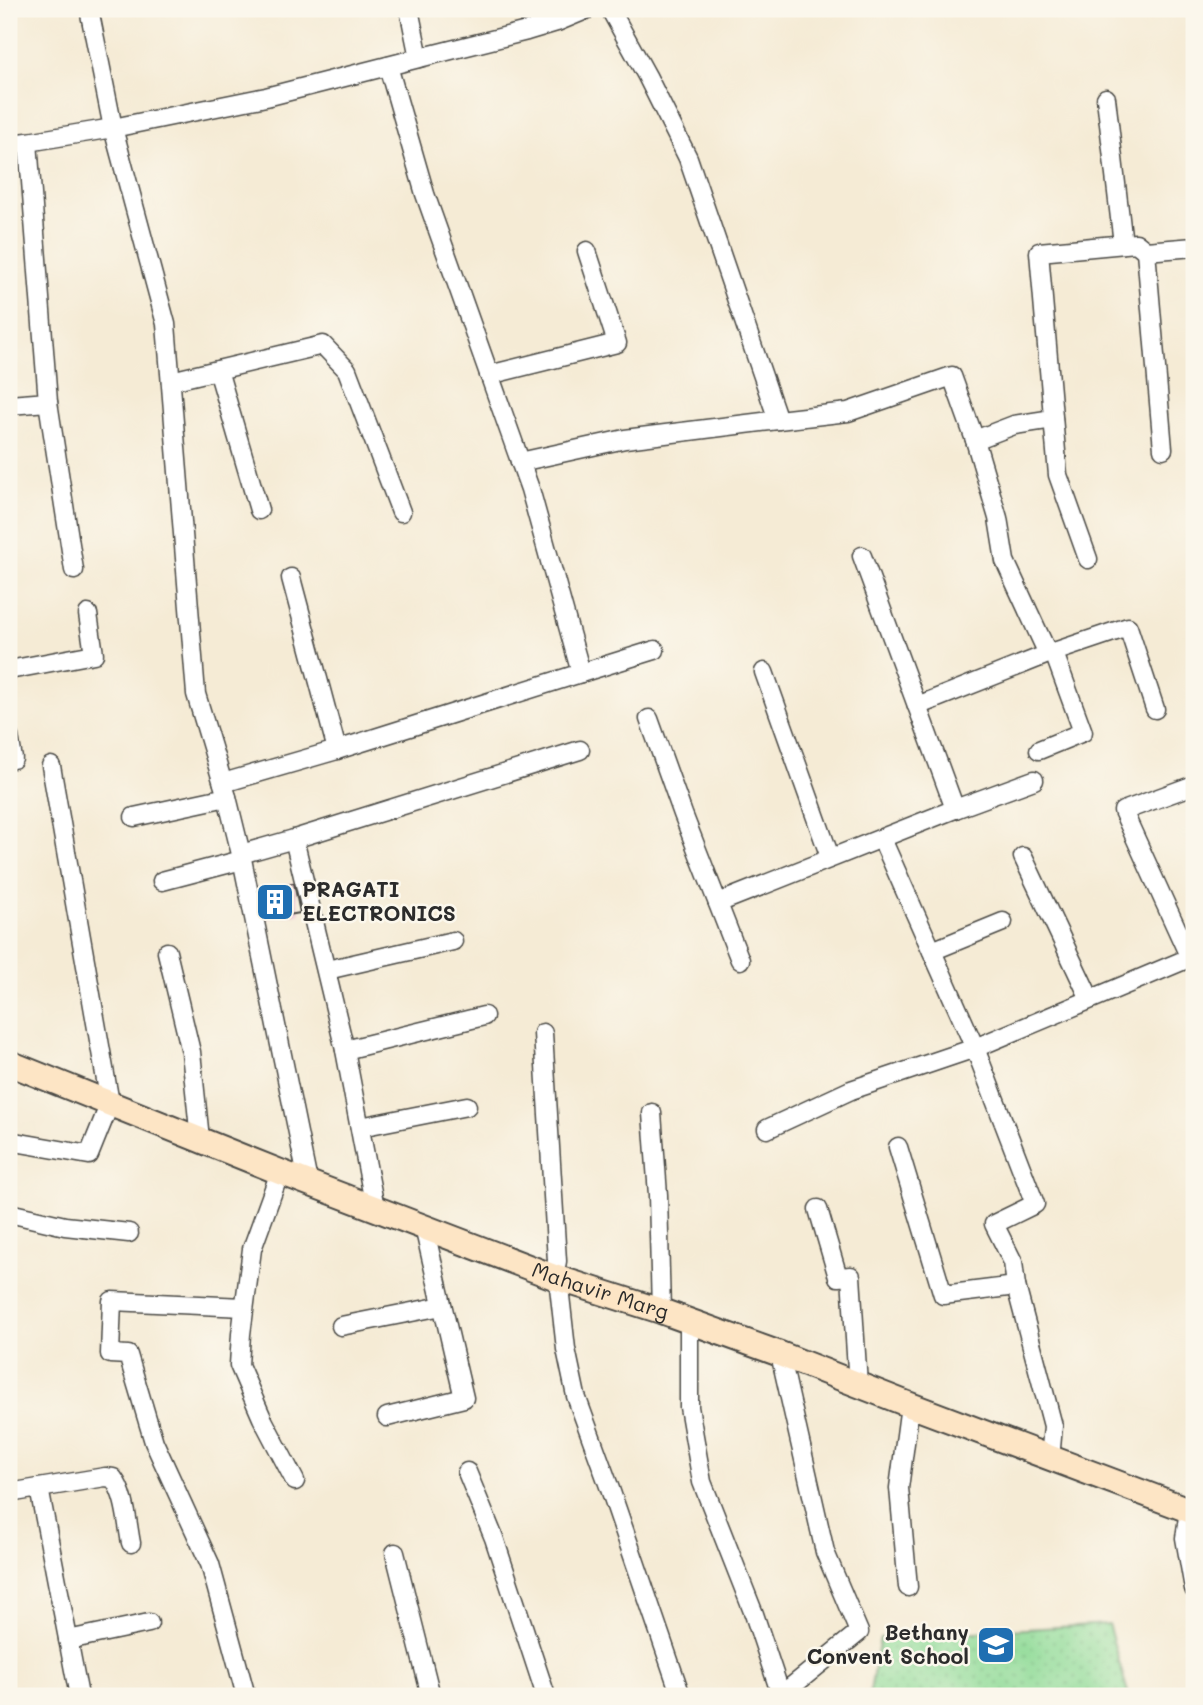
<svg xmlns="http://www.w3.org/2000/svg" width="1203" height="1705" font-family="Mali,sans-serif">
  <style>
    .grass { fill: url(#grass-dots); stroke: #5e8362; stroke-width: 2 }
    .building { fill: url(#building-back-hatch) }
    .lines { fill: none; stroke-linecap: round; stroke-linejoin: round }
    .street-casing { stroke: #494844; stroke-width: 21 }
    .secondary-casing { stroke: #494844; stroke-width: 28 }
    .street { stroke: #fff; stroke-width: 18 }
    .secondary { stroke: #fde5c5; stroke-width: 24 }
    .labels { text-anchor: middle; stroke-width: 5; stroke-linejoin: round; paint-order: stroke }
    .poi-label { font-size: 21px; font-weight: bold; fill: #2b2b2b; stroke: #fbf7ec; text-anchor: start }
    .street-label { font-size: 21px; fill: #2b2b2b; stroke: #fbf7ec }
  </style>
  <defs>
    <pattern id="grass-dots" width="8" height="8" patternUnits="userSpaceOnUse" patternTransform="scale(1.75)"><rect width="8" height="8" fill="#90db98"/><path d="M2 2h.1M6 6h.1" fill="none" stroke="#7cbc83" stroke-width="1.8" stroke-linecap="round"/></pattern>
    <pattern id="building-back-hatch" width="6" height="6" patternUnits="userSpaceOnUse" patternTransform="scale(1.75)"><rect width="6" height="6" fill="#e8aecc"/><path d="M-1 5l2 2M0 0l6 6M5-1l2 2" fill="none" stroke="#c796af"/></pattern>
  </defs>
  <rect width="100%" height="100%" fill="#fbf7ec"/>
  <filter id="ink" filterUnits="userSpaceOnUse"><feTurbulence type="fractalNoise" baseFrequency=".0143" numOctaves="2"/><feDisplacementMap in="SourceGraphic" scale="14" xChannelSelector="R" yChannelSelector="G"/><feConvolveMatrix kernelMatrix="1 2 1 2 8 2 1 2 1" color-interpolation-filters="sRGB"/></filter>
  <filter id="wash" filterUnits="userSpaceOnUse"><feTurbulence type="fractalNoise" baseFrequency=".00686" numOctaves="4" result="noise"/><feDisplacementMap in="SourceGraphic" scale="28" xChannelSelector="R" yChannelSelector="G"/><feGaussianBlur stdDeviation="1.57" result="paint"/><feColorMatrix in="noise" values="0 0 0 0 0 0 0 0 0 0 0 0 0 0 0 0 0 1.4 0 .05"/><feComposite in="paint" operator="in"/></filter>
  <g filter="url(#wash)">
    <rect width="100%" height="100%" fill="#f5ebd5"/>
    <polygon class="grass" points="1108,1624 1129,1696 869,1696 880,1638"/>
    <g id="blocks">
      <polygon class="building" points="294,883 300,913 256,921 250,890"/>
    </g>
  </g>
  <g filter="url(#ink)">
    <use href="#blocks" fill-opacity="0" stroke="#494844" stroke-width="2"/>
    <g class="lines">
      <defs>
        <g id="street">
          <polyline points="89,9 113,128 266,97 419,58 527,31 557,22 588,9"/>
          <polyline points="409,9 419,58"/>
          <polyline points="1106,98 1123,244"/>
          <polyline points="28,142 113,128 166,324 196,694 227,797 241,854 308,1182"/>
          <polyline points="9,144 28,142 48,402 9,405"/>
          <polyline points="1146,251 1163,449"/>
          <polyline points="218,370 259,510"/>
          <polyline points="489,375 617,343 587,251"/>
          <polyline points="171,381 323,345 347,370 401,512"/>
          <polyline points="48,402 74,570"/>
          <polyline points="778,420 848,412 952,376 975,440 998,518 1005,561 1048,654"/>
          <polyline points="975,440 1014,425 1053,419"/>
          <polyline points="520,462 625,439 778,420 688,158 647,76 610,9"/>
          <polyline points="1088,559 1058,475 1039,252 1136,243 1146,251 1194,247"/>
          <polyline points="291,578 337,750"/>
          <polyline points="9,670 94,654 88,614"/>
          <polyline points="764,672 830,857"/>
          <polyline points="581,673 655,650"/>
          <polyline points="917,706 1048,654 1128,627 1155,709"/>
          <polyline points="649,719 683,814 740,960"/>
          <polyline points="9,736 13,759"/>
          <polyline points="1039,750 1083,732 1054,653"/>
          <polyline points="223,783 337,750 581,673 530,489 425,194 388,66"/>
          <polyline points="955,809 1034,780"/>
          <polyline points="134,817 227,797"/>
          <polyline points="882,839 975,1048 1035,1204 994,1224 1013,1262 1016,1286 1053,1426 1050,1459"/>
          <polyline points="241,854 294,839"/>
          <polyline points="1023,857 1090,999"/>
          <polyline points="162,881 242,860"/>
          <polyline points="718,903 955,809 862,556"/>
          <polyline points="932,951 1003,922"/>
          <polyline points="167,952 191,1052 200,1139"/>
          <polyline points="1190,958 1123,811 1194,785"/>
          <polyline points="327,970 453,941"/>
          <polyline points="543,1033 557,1261 554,1277"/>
          <polyline points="345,1050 484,1016"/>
          <polyline points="652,1113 658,1195 661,1311"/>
          <polyline points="360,1127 467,1106"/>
          <polyline points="767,1129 851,1090 975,1048 1194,956"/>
          <polyline points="9,1141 89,1155 110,1103 51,766"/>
          <polyline points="898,1147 943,1295 1016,1286"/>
          <polyline points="280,1172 252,1249 241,1334 239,1365 262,1418 295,1481"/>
          <polyline points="375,1208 345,1050 294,839 580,750"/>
          <polyline points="818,1209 838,1277 851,1276 858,1385"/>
          <polyline points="9,1213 65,1226 129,1233"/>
          <polyline points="558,1278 566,1349 576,1396 610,1489 681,1696"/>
          <polyline points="244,1307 112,1301 110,1354 128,1355 154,1442 210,1564 246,1696"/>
          <polyline points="689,1321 689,1407 702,1482 754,1614 781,1695"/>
          <polyline points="341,1326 442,1306"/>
          <polyline points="780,1354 825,1552 859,1632 780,1696"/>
          <polyline points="387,1417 464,1398 424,1227"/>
          <polyline points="467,1472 494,1538 546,1696"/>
          <polyline points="39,1488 79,1696"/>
          <path d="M9,1493L105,1477L113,1478C126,1495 127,1523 131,1543"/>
          <polyline points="1189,1510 1185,1538 1194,1589"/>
          <polyline points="395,1553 431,1696"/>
          <polyline points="908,1587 899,1488 910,1405"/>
          <polyline points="68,1640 149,1623"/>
        </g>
        <g id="secondary">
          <path id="s1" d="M9,1063L280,1172L554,1277L661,1311L780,1354L910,1405L1194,1512"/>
        </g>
      </defs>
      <use href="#street" class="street-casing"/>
      <use href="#secondary" class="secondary-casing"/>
      <use href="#street" class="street"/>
      <use href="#secondary" class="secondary"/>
    </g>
  </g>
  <defs>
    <symbol id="building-square" viewBox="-11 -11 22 22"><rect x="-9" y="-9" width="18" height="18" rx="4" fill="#1f6fb2" stroke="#fbf7ec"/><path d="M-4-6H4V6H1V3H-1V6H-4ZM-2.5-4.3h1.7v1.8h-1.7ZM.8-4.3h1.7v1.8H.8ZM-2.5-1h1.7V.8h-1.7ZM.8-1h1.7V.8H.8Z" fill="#fff"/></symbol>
    <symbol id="school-square" viewBox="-11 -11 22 22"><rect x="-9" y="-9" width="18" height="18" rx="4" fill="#1f6fb2" stroke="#fbf7ec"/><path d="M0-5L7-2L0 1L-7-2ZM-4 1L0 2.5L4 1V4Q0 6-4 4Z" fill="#fff"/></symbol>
  </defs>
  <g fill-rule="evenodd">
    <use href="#building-square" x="253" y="880" width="44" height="44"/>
    <use href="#school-square" x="974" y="1623" width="44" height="44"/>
  </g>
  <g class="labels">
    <g class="poi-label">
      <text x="302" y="897">PRAGATI<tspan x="302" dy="24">ELECTRONICS</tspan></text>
      <text x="969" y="1640" text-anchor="end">Bethany<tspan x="969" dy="24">Convent School</tspan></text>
    </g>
    <g class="street-label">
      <text dy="7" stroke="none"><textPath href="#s1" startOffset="634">Mahavir Marg</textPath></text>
    </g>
  </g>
  <rect width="1203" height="1705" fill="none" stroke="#fbf7ec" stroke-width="35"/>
</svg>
